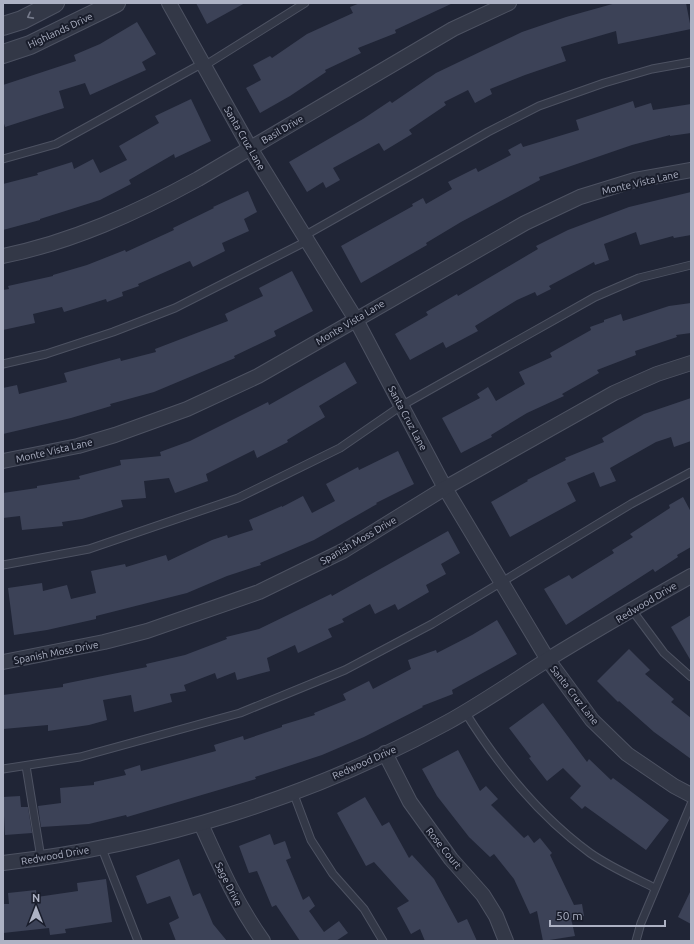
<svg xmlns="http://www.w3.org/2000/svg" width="694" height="944" font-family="Ubuntu,sans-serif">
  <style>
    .building { fill: #3c4257 }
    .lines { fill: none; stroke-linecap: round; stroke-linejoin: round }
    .service-casing { stroke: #4d5262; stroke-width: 9 }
    .minor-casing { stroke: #4d5262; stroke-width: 16 }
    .tertiary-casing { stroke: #4d5262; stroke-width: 20 }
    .service { stroke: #333847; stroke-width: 7 }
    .minor { stroke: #333847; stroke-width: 14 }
    .tertiary { stroke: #333847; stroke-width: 18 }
    .oneway { stroke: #767b8c }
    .labels { text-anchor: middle; stroke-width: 4; stroke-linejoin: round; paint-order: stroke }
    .street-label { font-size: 10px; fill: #adb2c4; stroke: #191d2b }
  </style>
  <rect width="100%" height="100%" fill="#202536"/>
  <g class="building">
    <polygon points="196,3 245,3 207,24"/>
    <polygon points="360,3 453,3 395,30 396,33 358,48 361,53 325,70 326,72 290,96 260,113 246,88 261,80 253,65 270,56 272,58 307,34 353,13 350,7"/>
    <polygon points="616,3 686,3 691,29 618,44 616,31 561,47 566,61 525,75 490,89 492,94 475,103 468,90 444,102 446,105 409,130 412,134 384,151 379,143 333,168 340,180 326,188 323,182 307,192 289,162 363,119 390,101 392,103 436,73 484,50 522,32 566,17"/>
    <polygon points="137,22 156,54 142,62 146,70 90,95 85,83 59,91 64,108 5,127 3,120 3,85 76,61 74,55 100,44"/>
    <polygon points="191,99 211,141 175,158 174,154 129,180 131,184 100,200 40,219 40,220 3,230 3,184 38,175 37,173 72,162 74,169 93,159 100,173 127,160 119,146 159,123 155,116"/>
    <polygon points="633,101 635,108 651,103 653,110 691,104 691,133 670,136 670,135 632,145 539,177 540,180 461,222 426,243 427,245 361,283 341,246 413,206 412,204 423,198 426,204 452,189 448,182 476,168 478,172 511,155 508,150 521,143 523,147 579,130 576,120"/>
    <polygon points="248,191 257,212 244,219 249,231 222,243 225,251 193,267 190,261 138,284 139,286 122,292 123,296 107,302 106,299 64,312 62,307 33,314 35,323 3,330 3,290 9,289 8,286 53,276 53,275 87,265 125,250 126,252 174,230 173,228 214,208 213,207"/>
    <polygon points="691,192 691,235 674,238 673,236 640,245 636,232 604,244 609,260 595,265 594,262 549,286 551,289 537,296 535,292 517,300 475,326 478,331 446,348 443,342 410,360 395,334 428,315 426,312 457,294 458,296 538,249 536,246 568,230 629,207"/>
    <polygon points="292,271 313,311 274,331 276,336 234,356 235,358 154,392 110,404 111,406 71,418 3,434 3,388 17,385 19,394 67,382 64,373 120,358 121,361 156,352 155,349 228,321 225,314 263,296 259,288"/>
    <polygon points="691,303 691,333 676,335 677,337 635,351 636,355 597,370 599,373 562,394 564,396 527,413 491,435 492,437 461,453 442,418 480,398 477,394 488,387 496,401 525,384 519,372 552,357 550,353 591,330 590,327 604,322 604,320 621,314 623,321 669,306"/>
    <polygon points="345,362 357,383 319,406 325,417 287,440 288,442 257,458 254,450 206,474 208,481 175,493 169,478 144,481 146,498 121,500 123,507 82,519 62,522 63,526 22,530 20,516 3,518 3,493 37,488 37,486 80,479 79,476 121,465 120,460 161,456 160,452 190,441 268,402 269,405"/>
    <polygon points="691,398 691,441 674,447 671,437 656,442 610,468 616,481 600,487 594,472 567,483 576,501 510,537 491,502 528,481 527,480 566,460 565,458 604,442 602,438 644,414"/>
    <polygon points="398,451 414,484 376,503 377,504 314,540 260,563 261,565 227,576 187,593 96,616 96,619 47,630 14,635 8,588 42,583 43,591 67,585 71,599 96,593 91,571 125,564 126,567 166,555 168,561 212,540 227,535 228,538 253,530 249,520 282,506 282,507 303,496 312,513 335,501 326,484 358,467 359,470"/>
    <polygon points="683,497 691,512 691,547 677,555 678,557 655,572 653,569 566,625 544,589 569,575 572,579 614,553 612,550 633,537 630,534 670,508 669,505"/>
    <polygon points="448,531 460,553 441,564 446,574 426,585 429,592 398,610 395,604 375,614 370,604 342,619 344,622 328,629 332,637 298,653 295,645 267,658 270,671 237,680 235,672 217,679 215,673 184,685 186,691 170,694 172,702 134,712 131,695 103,700 107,720 89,725 48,731 48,725 3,729 3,695 63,687 63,684 147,667 146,664 185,655 227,639 226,637 259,629 331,594 332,596"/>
    <polygon points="691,615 691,661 671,627"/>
    <polygon points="497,620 517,654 452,690 453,694 422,706 423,707 364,737 322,755 255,777 256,779 127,817 126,815 89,824 41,827 38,806 61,803 60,788 94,785 94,782 126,775 124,770 140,765 141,771 183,760 216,751 214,745 243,736 244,740 282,727 282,725 315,715 314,713 346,700 343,694 369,681 373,689 411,669 408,660 436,650 437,653 472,635"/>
    <polygon points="629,649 650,670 645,674 674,699 671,702 691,718 691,759 654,732 619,701 618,702 597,681"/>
    <polygon points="543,703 587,762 589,759 611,780 613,778 669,820 646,850 585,806 582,809 570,798 581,786 563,768 547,781 529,758 531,757 509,728"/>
    <polygon points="458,750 480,791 486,786 498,799 491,805 524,838 528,835 534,843 540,838 552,853 550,855 574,905 582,904 584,916 571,918 575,936 543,941 537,911 530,914 514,879 494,854 490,857 469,837 437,796 422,769"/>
    <polygon points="20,796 21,807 28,807 32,833 5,835 3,797"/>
    <polygon points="365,797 382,826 389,822 409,858 412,855 434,879 458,923 467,919 477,941 425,941 420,929 411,934 397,908 409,901 374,862 366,866 337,813"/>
    <polygon points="270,834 274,845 285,841 291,858 286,860 303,900 309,896 315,906 309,911 324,932 339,921 348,933 336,941 300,941 276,905 272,907 257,871 249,873 239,846"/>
    <polygon points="179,859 193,896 200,893 213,924 227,941 176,941 169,923 179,918 170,896 147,904 136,876"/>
    <polygon points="106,879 112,922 65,929 66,933 50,935 49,928 3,933 3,904 9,904 8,893 36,890 37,897 78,891 77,883"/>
    <polygon points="691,890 691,924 678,917"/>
  </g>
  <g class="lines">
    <defs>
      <g id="service">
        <polyline points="204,66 305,3"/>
        <polyline points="3,159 56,144 203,63"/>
        <polyline points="304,236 488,132 539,106 604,83 652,69 691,62"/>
        <polyline points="3,364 46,354 113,332 175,308 307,241"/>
        <polyline points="3,565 89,549 238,498 340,448 401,406 595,297 639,278 691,265"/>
        <polyline points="632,610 664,653 691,677"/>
        <path d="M465,712C499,766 538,815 590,853C610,867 633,877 655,888"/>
        <polyline points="26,766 41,858"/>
        <polyline points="3,769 80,757 240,713 345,670 432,624 631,504 691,472"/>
        <polyline points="293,792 311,840 333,874 364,909 383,941"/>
        <polyline points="101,846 138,941"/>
        <polyline points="636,941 641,923 691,804"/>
      </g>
      <g id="minor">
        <polyline points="169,3 250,148 355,318 445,488 548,660 592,720 627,754 674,786 691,795"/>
        <path d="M3,256C72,242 136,213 198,179L453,29L509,3"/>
        <polyline points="3,461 78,446 115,435 187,409 258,376 525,223 580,197 635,180 691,170"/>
        <polyline points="3,662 104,642 147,631 259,592 343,551 445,488 614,393 657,374 691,363"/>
        <polyline points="385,753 410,802 451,859 483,895 496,916 506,941"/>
        <path d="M201,824C220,866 236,903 263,941"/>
        <path d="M3,863C158,845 311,797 448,722C482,703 514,681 547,660C594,631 643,603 691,576"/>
      </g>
      <g id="tertiary">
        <polyline points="3,26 22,20 55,3"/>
        <polyline points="3,54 30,45 116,3"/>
      </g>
    </defs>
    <use href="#service" class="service-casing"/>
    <use href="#minor" class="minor-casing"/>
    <use href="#tertiary" class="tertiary-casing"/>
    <use href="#service" class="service"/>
    <use href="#minor" class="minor"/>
    <use href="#tertiary" class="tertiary"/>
  </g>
  <defs><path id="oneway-chevron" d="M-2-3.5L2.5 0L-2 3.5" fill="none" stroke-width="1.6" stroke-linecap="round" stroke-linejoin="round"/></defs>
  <use class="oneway" href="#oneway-chevron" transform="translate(30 16) rotate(152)"/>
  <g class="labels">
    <g class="street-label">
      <text transform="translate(60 30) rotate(-25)" y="4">Highlands Drive</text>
      <text transform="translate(282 129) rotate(-30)" y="4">Basil Drive</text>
      <text transform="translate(245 138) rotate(60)" y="4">Santa Cruz Lane</text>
      <text transform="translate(640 182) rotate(-13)" y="4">Monte Vista Lane</text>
      <text transform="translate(350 322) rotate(-31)" y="4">Monte Vista Lane</text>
      <text transform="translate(408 418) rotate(62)" y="4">Santa Cruz Lane</text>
      <text transform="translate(54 450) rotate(-13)" y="4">Monte Vista Lane</text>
      <text transform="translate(358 540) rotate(-30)" y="4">Spanish Moss Drive</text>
      <text transform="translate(646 602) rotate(-31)" y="4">Redwood Drive</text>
      <text transform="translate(56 652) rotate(-11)" y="4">Spanish Moss Drive</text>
      <text transform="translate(575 695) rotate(52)" y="4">Santa Cruz Lane</text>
      <text transform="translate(364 762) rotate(-24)" y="4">Redwood Drive</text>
      <text transform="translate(444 848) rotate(51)" y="4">Rose Court</text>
      <text transform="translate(55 855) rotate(-10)" y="4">Redwood Drive</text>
      <text transform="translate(229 884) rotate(63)" y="4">Sage Drive</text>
    </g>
  </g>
  <rect width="694" height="944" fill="none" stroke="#adb2c4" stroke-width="8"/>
  <g transform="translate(36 908)" stroke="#191d2b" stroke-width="3" paint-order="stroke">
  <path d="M0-3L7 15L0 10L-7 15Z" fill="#adb2c4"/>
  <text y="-6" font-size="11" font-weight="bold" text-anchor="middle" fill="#adb2c4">N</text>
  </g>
  <path d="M550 920v6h115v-6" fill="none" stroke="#adb2c4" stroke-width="2"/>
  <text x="556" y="920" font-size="12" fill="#adb2c4" stroke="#191d2b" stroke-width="3" paint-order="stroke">50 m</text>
</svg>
